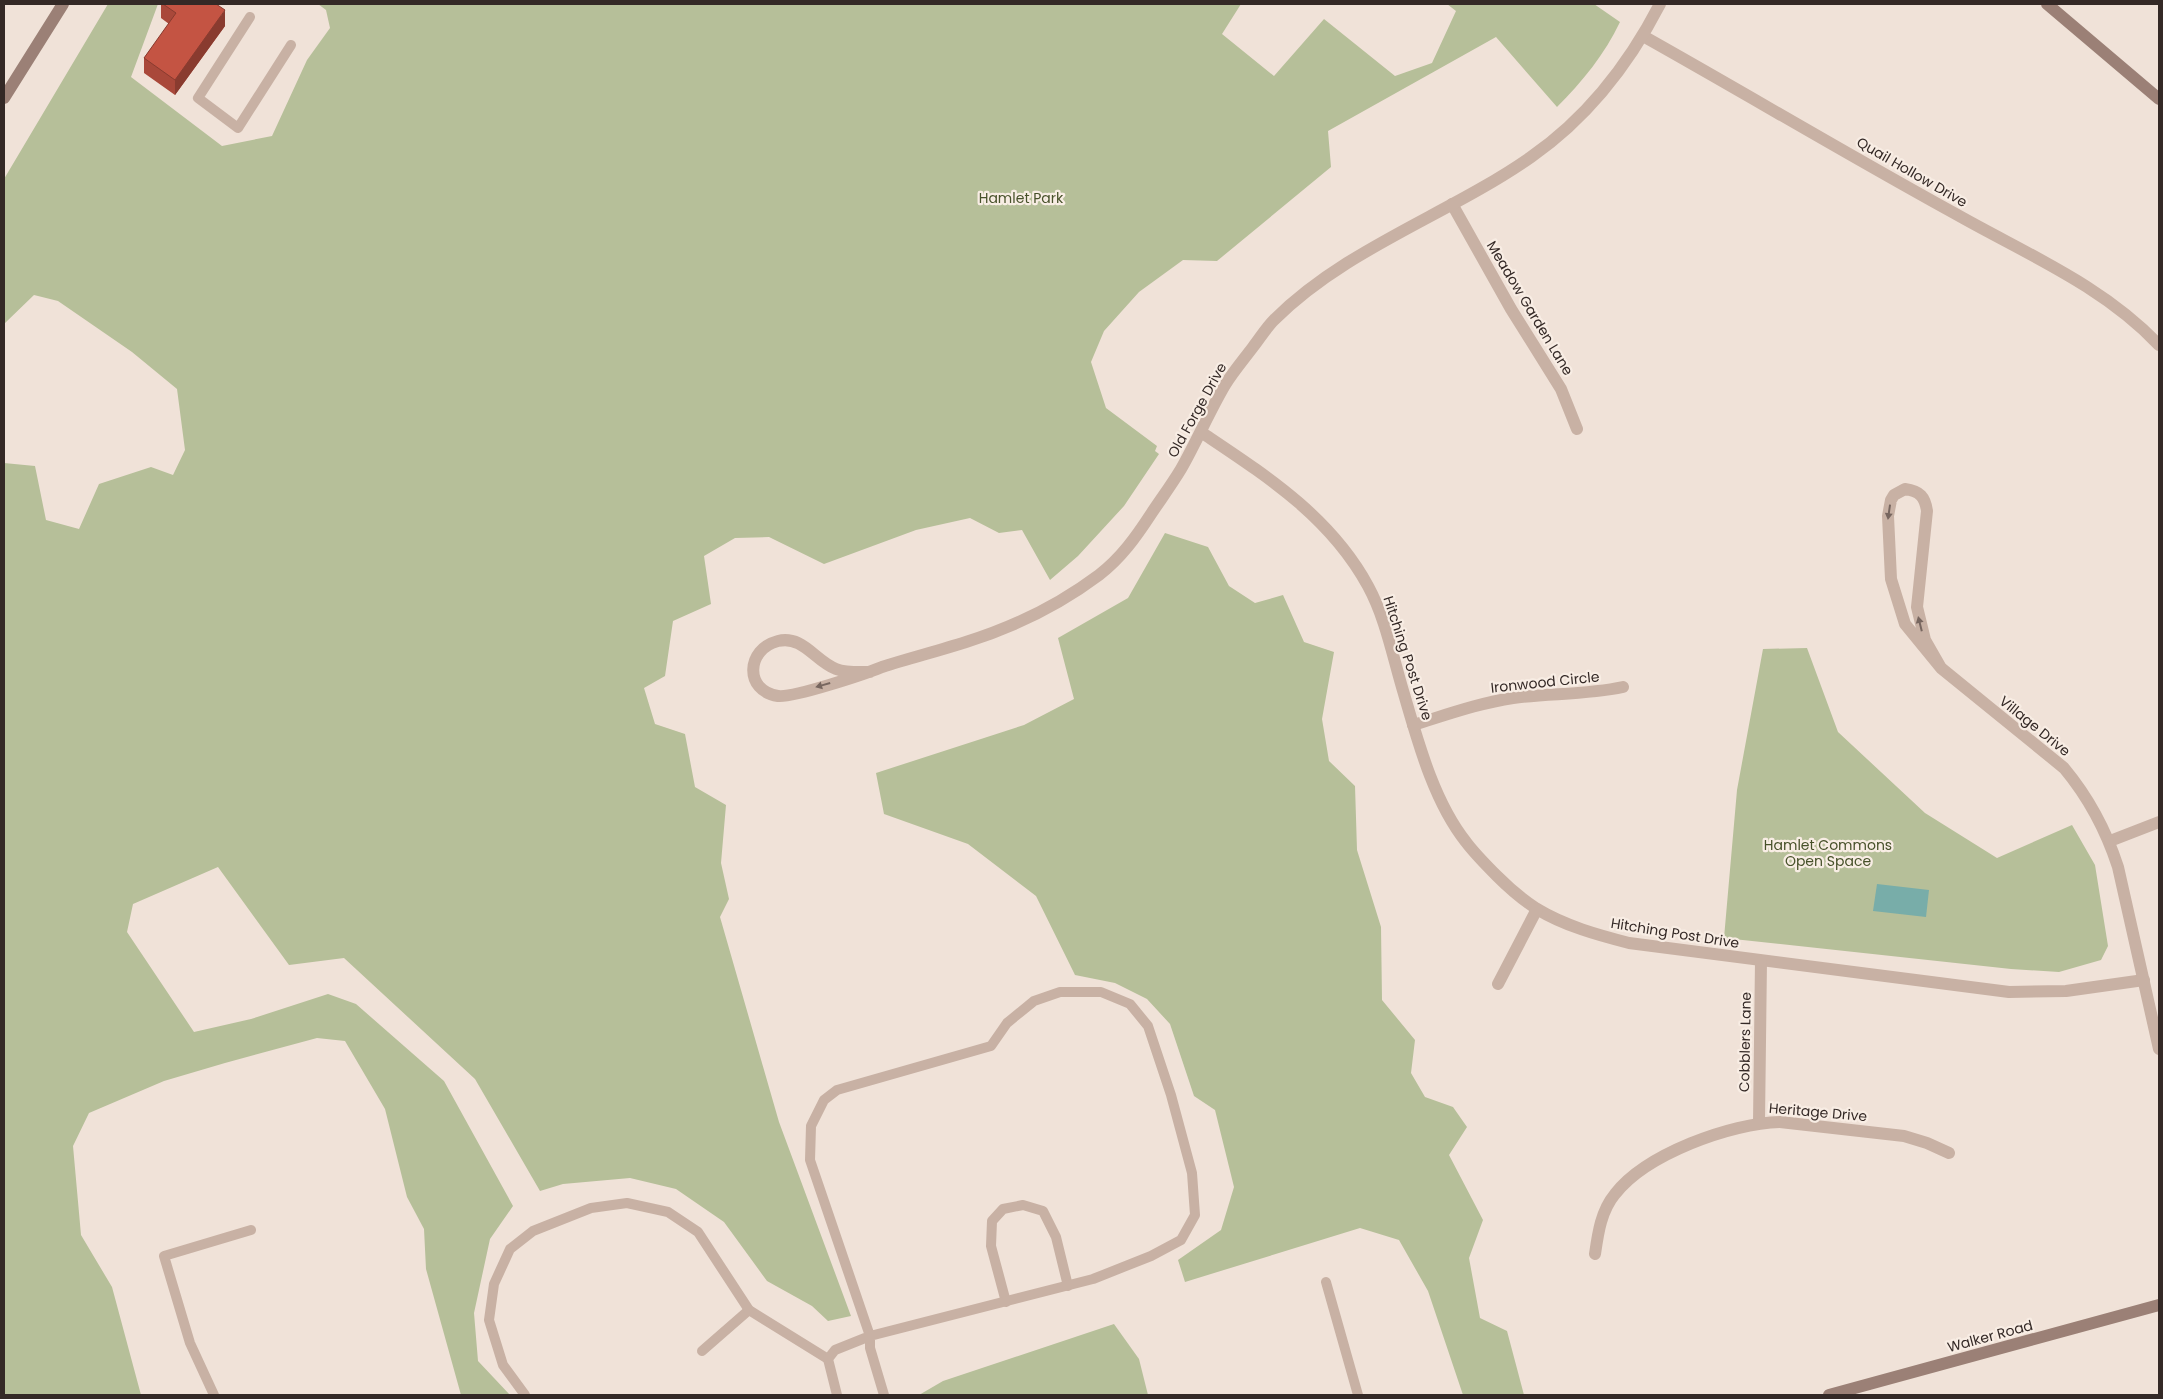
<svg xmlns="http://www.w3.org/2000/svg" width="2163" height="1399" font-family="Poppins,sans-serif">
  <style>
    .green { fill: #b6bf99 }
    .water { fill: #78ada9 }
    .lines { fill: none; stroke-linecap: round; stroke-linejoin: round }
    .lane { stroke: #c8b1a4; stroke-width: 10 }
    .street { stroke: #c8b1a4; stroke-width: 12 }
    .secondary { stroke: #9b8076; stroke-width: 12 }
    .wall { fill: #a9483a }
    .shaded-wall { fill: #893b2f }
    .building { fill: #c45443; stroke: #893b2f }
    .oneway { fill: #77665f }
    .labels { text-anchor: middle; stroke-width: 4.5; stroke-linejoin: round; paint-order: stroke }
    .street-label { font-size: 14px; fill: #342926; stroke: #f8ede4 }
    .park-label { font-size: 14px; fill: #47512a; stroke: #f8ede4 }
  </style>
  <rect width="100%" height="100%" fill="#f0e2d8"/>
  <g class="green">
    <path d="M108,4H158L131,77L222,146L272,136L307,60L330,28L326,10L318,4H1241L1222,34L1274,76L1324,19L1395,76L1432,63L1456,11L1447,4H1594L1620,22C1605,54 1582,82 1557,107L1496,37L1328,131L1331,167L1217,261L1183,260L1139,292L1104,331L1091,362L1106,408L1157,446L1155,451L1159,454L1124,506L1078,556L1050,580L1022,530L999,533L970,518L916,530L824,564L769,537L735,538L704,556L711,604L673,621L665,676L644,688L655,724L685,734L695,787L726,805L721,863L729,899L720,917L779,1122L851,1316L828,1321L812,1306L767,1281L724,1222L676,1189L630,1178L563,1184L540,1191L475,1079L344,958L289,965L218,867L133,904L127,932L194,1032L251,1019L328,994L356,1004L444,1081L513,1206L490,1239L474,1313L478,1361L510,1395H461L426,1269L424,1229L407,1197L385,1109L345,1041L317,1038L225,1063L164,1081L89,1113L73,1146L81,1235L112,1287L141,1395H4V463L35,466L46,520L79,529L99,484L151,467L173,475L185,450L177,389L132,352L58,301L34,295L4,324V179Z"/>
    <polygon points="1165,533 1208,547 1229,586 1255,603 1283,595 1304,642 1334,652 1322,719 1329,761 1355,786 1357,850 1381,927 1382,1000 1415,1040 1411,1073 1425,1097 1453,1107 1467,1127 1449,1155 1483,1220 1469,1258 1480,1318 1507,1331 1524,1395 1463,1395 1428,1291 1399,1240 1360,1228 1185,1282 1178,1260 1221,1230 1234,1187 1215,1110 1194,1096 1170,1024 1147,999 1115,983 1075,975 1036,896 968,844 884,814 876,773 1024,725 1074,699 1058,638 1128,598"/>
    <polygon points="1807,648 1838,732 1925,813 1997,858 2072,825 2095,865 2108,946 2101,960 2059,972 2011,969 1724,938 1737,790 1763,649"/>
    <polygon points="1114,1324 1139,1359 1148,1395 919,1395 943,1381"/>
  </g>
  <polygon class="water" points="1877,884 1929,890 1926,917 1873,911"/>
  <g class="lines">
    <g class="lane">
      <polyline points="250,17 198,98 238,128 291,45"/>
      <polyline points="1326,1282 1358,1395"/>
      <polyline points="1006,1302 991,1246 992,1221 1003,1209 1023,1205 1043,1211 1056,1237 1068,1286"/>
      <polyline points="702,1351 749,1310"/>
      <polyline points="214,1395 190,1343 164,1256 251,1230"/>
      <polyline points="525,1395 503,1365 489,1320 494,1284 510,1249 533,1231 591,1208 627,1203 668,1212 698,1232 749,1310 828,1359"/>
      <polyline points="837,1395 828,1359 835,1350 870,1336 1093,1279 1151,1256 1181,1240 1195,1215 1192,1173 1171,1095 1148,1026 1130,1004 1101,992 1060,992 1034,1001 1007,1023 991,1046 837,1090 824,1100 811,1126 810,1160 870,1336 870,1348 884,1395"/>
    </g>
    <g class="street">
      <path d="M1643,36C1750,96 1855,159 1963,218C2031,256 2104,287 2159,345"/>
      <polyline points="1452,204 1511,309 1561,389 1577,429"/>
      <path d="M1201,432C1265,475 1330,516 1368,586C1386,619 1393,658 1404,694C1418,742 1434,802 1466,842C1475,854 1486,865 1497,876C1509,888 1523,900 1537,909C1565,926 1598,935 1629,943L2009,992L2066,991L2144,980"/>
      <path d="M1941,668L1925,640L1917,607L1927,511C1925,497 1920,491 1905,489L1894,495L1891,500L1888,516L1891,579L1905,624L1941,668L2064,768C2089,798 2106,830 2118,867L2159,1049"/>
      <path d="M870,672C859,672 846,673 836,669C815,661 803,635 778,641C746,649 744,691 778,696C793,698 865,674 882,667C910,658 938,651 966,642C1014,627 1059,605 1099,575C1121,558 1136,537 1151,514C1161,499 1172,484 1181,469C1197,441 1209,412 1225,385C1233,372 1244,359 1253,347C1260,338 1266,328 1274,320C1346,248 1448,215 1531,157C1587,118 1629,64 1660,4"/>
      <path d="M1413,725C1446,715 1479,703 1513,698C1549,693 1586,695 1623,687"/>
      <polyline points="2110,841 2159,822"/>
      <polyline points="1498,984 1537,909"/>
      <polyline points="1759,1122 1761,961"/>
      <path d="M1595,1254C1598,1233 1601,1211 1615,1194C1646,1154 1731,1123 1780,1122L1904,1136L1927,1143L1949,1153"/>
    </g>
    <g class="secondary">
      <polyline points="2047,4 2159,99"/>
      <polyline points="4,98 63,4"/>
      <polyline points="1829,1395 2159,1305"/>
    </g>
  </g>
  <polygon class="wall" points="161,4 216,4 225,26 175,95 144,73 144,58 169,24 161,18"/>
  <polygon class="shaded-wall" points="225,10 225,26 175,95 175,80"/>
  <polygon class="building" points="163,4 216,4 225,10 175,80 144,58 176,13"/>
  <defs><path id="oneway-solid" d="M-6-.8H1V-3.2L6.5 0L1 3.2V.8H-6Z" transform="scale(1.25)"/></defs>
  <g class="oneway">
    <use href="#oneway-solid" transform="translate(1889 512) rotate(98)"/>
    <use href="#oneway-solid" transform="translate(1920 624) rotate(-104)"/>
    <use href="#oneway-solid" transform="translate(823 685) rotate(164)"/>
  </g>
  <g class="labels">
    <g class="street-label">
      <text transform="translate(1912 172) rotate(30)" y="5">Quail Hollow Drive</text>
      <text transform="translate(1530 308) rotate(59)" y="5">Meadow Garden Lane</text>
      <text transform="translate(1197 410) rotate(-61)" y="5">Old Forge Drive</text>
      <text transform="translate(1408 658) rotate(72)" y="5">Hitching Post Drive</text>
      <text transform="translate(1545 682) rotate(-6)" y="5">Ironwood Circle</text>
      <text transform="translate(2035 726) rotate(39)" y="5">Village Drive</text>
      <text transform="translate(1675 933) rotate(9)" y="5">Hitching Post Drive</text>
      <text transform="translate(1745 1042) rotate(-89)" y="5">Cobblers Lane</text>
      <text transform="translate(1818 1112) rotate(5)" y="5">Heritage Drive</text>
      <text transform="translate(1990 1336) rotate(-15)" y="5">Walker Road</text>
    </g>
    <g class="park-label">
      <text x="1021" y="203">Hamlet Park</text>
      <text x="1828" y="850">Hamlet Commons<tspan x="1828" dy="16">Open Space</tspan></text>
    </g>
  </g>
  <rect width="2163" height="1399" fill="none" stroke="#342926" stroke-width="10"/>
</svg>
